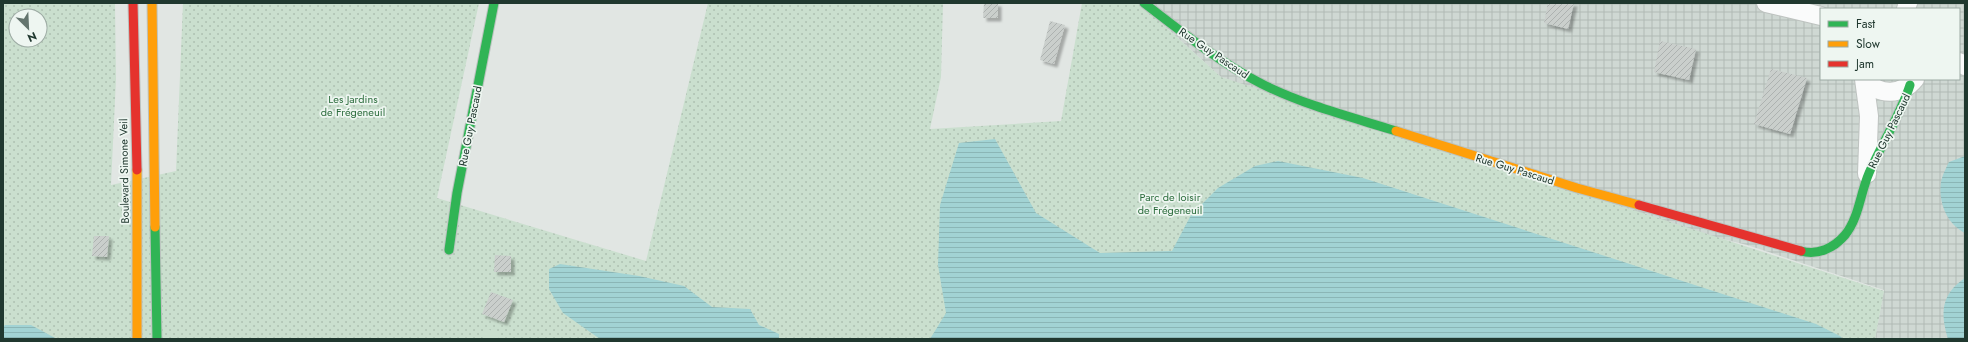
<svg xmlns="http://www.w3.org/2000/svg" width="1968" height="342" font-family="Jost,sans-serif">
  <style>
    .industrial { fill: url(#industrial-grid); fill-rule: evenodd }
    .park { fill: url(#park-dots); fill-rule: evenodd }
    .pitch { fill: #cadfce }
    .water { fill: url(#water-rules) }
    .building { fill: url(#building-hatch); filter: url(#shadow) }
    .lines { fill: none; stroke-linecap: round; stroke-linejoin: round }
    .street-casing { stroke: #bec3c0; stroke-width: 20 }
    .fast-casing { stroke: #bbc2bf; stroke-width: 11 }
    .slow-casing { stroke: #bbc2bf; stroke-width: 11 }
    .jam-casing { stroke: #bbc2bf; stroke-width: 11 }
    .street { stroke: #fafbfb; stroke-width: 18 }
    .fast { stroke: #30b455; stroke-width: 9 }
    .slow { stroke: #ff9f0a; stroke-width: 9 }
    .jam { stroke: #e5322d; stroke-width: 9 }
    .labels { text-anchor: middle; stroke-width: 3.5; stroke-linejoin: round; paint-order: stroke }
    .street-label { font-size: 11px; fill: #20382f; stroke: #eef6f1 }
    .park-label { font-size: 11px; fill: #2c6d3d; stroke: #eef6f1 }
  </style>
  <defs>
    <pattern id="industrial-grid" width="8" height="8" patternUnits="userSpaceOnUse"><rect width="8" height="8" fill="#cfd8d3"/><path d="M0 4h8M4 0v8" fill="none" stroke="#b1bab5"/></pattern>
    <pattern id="park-dots" width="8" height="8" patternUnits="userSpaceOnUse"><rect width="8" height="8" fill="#cadfce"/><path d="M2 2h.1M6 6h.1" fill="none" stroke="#adc0b1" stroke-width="1.8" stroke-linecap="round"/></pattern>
    <pattern id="water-rules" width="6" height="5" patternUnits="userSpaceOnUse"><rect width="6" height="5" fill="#a2d3d4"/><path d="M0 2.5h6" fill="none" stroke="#8bb6b6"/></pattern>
    <pattern id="building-hatch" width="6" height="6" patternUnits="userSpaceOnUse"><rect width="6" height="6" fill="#cacfcc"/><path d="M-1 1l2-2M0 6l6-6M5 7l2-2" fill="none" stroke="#adb2b0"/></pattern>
    <filter id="shadow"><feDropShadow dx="3.5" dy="3.5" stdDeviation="1" flood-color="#0004"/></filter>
  </defs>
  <rect width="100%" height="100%" fill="#e1e6e3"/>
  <path class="industrial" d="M1139,3H1965V339H1875L1884,290L1747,245L1576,203L1221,77ZM1821,9H1959V79H1821Z"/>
  <path class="park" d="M3,3H115L116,79L111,185L176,171L183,3H479L437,198L646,261L708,3H943L941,77L930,129L1061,121L1082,3H1139L1221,77L1884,291L1875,339H3ZM16,16H40V40H16Z"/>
  <polygon class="pitch" points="486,328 500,335 498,339 482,339"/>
  <g class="water">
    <polygon points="995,139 1036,213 1100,253 1172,251 1191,215 1218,188 1255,166 1278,161 1363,178 1816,324 1840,336 1843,339 930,339 946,313 938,265 940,205 959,143"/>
    <path d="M1965,156V233C1947,224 1938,203 1941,182C1942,176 1946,168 1949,162Z"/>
    <polygon points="560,264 639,276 684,286 712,307 750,309 759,325 779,334 779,339 600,339 563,313 549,289 549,269"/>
    <path d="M1965,278V339H1948C1940,313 1941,294 1965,278Z"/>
    <polygon points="5,325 31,325 57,339 3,339 3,327"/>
  </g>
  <g class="building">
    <polygon points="984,3 998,3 998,18 983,18"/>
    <polygon points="1548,3 1574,3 1568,29 1544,23"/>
    <polygon points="1050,21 1065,25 1054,64 1040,60"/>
    <polygon points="1660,41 1696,49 1689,80 1654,72"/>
    <polygon points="1771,69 1807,78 1790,134 1754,124"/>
    <polygon points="94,236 109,236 107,257 92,256"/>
    <polygon points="495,255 511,256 511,272 494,272"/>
    <polygon points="491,292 513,300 504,322 482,314"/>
  </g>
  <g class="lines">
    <defs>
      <g id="street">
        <polyline points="1766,3 1821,16"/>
        <polyline points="1906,9 1908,3"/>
        <polyline points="1959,62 1965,66"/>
        <polyline points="1864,79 1869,116 1867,174"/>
        <path d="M1866,79C1879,97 1902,95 1915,79"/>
      </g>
      <g id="fast">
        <path d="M1144,3C1182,32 1219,62 1262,84C1304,105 1351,117 1396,131"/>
        <polyline points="155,227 157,339"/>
        <polyline points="449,250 457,193 494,3"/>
        <path d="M1801,251C1817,256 1834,248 1845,235C1859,218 1860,194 1869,173C1882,143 1900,116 1910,85"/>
      </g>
      <g id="slow">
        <polyline points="152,3 155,227"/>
        <polyline points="1396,131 1577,188 1639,205"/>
        <polyline points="137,170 137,339"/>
      </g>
      <g id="jam">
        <polyline points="133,3 137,170"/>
        <polyline points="1639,205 1801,251"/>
      </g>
    </defs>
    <use href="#street" class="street-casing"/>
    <use href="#fast" class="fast-casing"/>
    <use href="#slow" class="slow-casing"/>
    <use href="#jam" class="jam-casing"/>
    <use href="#street" class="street"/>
    <use href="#fast" class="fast"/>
    <use href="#slow" class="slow"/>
    <use href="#jam" class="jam"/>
  </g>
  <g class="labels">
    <g class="street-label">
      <text transform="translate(1214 53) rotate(34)" y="4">Rue Guy Pascaud</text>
      <text transform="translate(470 126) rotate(-79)" y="4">Rue Guy Pascaud</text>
      <text transform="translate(1889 131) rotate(-64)" y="4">Rue Guy Pascaud</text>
      <text transform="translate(1515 169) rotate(17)" y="4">Rue Guy Pascaud</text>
      <text transform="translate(124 171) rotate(-91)" y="4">Boulevard Simone Veil</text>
    </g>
    <g class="park-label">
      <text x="353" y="103">Les Jardins<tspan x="353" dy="13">de Frégeneuil</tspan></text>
      <text x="1170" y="201">Parc de loisir<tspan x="1170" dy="13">de Frégeneuil</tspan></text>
    </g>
  </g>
  <rect width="1968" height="342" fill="none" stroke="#20382f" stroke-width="8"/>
  <rect x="1820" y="8" width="140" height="72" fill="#eef6f1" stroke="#9caaa3"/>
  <rect x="1828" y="21" width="20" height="6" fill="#30b455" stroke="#9caaa3"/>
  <text x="1856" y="28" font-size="12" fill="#20382f">Fast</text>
  <rect x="1828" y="41" width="20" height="6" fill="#ff9f0a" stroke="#9caaa3"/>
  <text x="1856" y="48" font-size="12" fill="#20382f">Slow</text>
  <rect x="1828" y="61" width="20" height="6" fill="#e5322d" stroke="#9caaa3"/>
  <text x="1856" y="68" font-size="12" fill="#20382f">Jam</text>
  <g transform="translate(28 28) rotate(156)"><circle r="19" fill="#eef6f1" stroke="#9caaa3"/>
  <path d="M0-3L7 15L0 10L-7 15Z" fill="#64756e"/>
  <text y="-6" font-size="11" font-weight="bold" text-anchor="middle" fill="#20382f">N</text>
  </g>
</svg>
